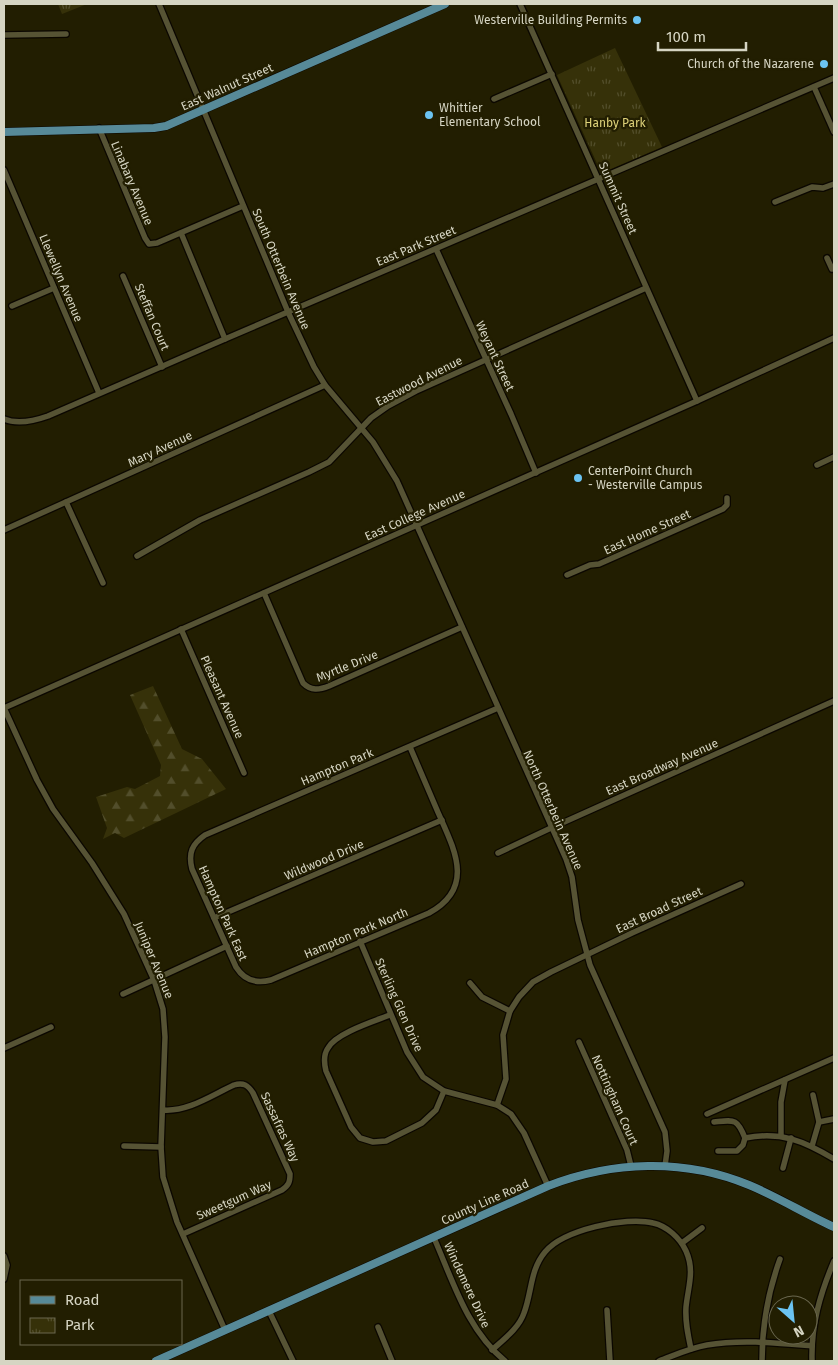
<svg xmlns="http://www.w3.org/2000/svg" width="838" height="1365" font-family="'Fira Sans',sans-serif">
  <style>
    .forest { fill: url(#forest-firs) }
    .park { fill: url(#park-tufts) }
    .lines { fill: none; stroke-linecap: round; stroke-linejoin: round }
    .minor-casing { stroke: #0b0700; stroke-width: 8 }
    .major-casing { stroke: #0b0700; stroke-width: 9 }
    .minor { stroke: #565334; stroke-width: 5.5 }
    .major { stroke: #578a98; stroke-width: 8 }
    .poi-dot { fill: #6bc3f2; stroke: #221e01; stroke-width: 2 }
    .labels { text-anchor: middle; stroke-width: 4.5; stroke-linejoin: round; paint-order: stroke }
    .poi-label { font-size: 12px; fill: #d6d5c3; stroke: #221e01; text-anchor: end }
    .street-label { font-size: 12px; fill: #d6d5c3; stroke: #221e01 }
    .park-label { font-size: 12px; fill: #dfd37a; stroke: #221e01 }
  </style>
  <defs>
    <pattern id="forest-firs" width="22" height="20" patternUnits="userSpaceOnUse" patternTransform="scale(1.25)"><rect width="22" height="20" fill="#363109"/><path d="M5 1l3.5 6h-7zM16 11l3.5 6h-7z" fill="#524e2b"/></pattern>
    <pattern id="park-tufts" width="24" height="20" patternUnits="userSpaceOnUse" patternTransform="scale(1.25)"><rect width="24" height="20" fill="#363109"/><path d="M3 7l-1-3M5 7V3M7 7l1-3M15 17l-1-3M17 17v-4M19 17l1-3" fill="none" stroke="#524e2b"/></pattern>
  </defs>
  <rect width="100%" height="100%" fill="#221e01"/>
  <polygon class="forest" points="153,686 182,749 202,759 226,789 124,838 115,833 103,839 107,828 96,797 127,787 135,789 160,776 161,765 130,695"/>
  <g class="park">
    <polygon points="58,4 87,4 62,14"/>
    <polygon points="615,48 662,147 604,172 600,170 557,75"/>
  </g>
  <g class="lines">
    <defs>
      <g id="minor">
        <polyline points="159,4 288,312 314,367 325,385 373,442 397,481 566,859 572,877 578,920 590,965 665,1132 667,1151 665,1166"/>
        <polyline points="520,4 697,401"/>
        <polyline points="4,35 66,34"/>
        <polyline points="814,87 834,132"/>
        <polyline points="494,99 552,74"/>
        <polyline points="99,128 145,238 149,244 157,243 243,206"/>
        <polyline points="4,170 99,393"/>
        <polyline points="775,202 812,187 823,188 834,184"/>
        <polyline points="181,233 225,339"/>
        <polyline points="436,249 511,414 536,473"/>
        <polyline points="827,258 832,269 834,268"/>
        <polyline points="123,276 162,367"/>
        <polyline points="12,306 54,288"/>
        <path d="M4,419C18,425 34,421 48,416L225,339L834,78"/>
        <polyline points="817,465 834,457"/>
        <polyline points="66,502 103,583"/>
        <polyline points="4,530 325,385"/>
        <polyline points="137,556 200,520 309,472 329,462 371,418 388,406 416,391 646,288"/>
        <polyline points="567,575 590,565 599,564 723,509 727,505 727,498"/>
        <path d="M264,593L303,683C311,691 319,690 329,686L462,627"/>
        <polyline points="181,629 244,773"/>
        <polyline points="4,708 697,401 834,338"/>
        <polyline points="4,708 37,780 53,809 92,863 124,914 154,980 163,1009 165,1037 161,1147 163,1177 177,1222 225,1330"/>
        <path d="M410,747C419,768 428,789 437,810C453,847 477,887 429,913L271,980C256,984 244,980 236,967L192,869C188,853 192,844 205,835L498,708"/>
        <polyline points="498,853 551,828 834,701"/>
        <polyline points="214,918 442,820"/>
        <polyline points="360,941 407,1052 423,1077 444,1091 497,1105 511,1114 524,1133 548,1186"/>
        <polyline points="470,983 482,997 510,1011"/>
        <polyline points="123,994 227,946"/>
        <path d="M390,1015C375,1021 336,1033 328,1048C323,1055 324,1063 326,1071L351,1127L360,1138L373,1142L386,1141L422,1123L436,1110L444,1091"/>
        <polyline points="579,1042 627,1150 631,1166"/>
        <polyline points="4,1048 51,1027"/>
        <polyline points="497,1105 506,1079 503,1035 510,1011 519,997 533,982 551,972 632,933 741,884"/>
        <path d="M163,1110C188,1112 212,1095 234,1085C243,1082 248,1085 253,1093L290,1174C290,1182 289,1185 282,1190L183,1234"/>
        <polyline points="707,1114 834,1058"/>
        <path d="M714,1122C734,1120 737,1118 745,1138"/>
        <polyline points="819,1122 834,1119"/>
        <polyline points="781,1136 781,1102 785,1080"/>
        <polyline points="124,1146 161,1147"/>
        <polyline points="812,1146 819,1122 813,1095"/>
        <path d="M718,1151H737L743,1145L745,1138C781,1131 804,1141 834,1159"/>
        <polyline points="783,1168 791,1138"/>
        <path d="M434,1238C453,1281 467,1330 505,1361"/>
        <polyline points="682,1243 702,1228"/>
        <polyline points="4,1256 7,1265 4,1279"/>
        <polyline points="607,1310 610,1361"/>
        <polyline points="269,1311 293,1361"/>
        <polyline points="378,1327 392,1361"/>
        <path d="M492,1350C504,1339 519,1328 524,1313C532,1292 530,1270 545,1252C563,1230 626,1216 653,1223C667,1226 680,1238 686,1251C695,1271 688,1287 686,1307C685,1322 688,1335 691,1349"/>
        <path d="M659,1361C675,1355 690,1348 707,1345C741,1339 778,1343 812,1346"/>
        <path d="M762,1361C762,1326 768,1292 780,1259"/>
        <path d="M812,1361C811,1325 820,1294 834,1261"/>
      </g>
      <g id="major">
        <polyline points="4,132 154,128 166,126 445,4"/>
        <path d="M156,1361L548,1186C612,1161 684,1158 749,1185C778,1197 805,1214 834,1227"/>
      </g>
    </defs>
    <use href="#minor" class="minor-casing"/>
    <use href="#major" class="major-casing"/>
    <use href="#minor" class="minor"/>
    <use href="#major" class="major"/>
  </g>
  <g class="poi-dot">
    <circle cx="637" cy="20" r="5"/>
    <circle cx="824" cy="64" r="5"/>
    <circle cx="429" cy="115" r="5"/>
    <circle cx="578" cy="478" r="5"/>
  </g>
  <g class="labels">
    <g class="poi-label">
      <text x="627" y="24">Westerville Building Permits</text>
      <text x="814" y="68">Church of the Nazarene</text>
      <text x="439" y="112" text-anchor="start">Whittier<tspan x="439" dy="14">Elementary School</tspan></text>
      <text x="588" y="475" text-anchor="start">CenterPoint Church<tspan x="588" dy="14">- Westerville Campus</tspan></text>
    </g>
    <g class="street-label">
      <text transform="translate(227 87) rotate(-24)" y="4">East Walnut Street</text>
      <text transform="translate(132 183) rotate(67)" y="4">Linabary Avenue</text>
      <text transform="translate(618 198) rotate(66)" y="4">Summit Street</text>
      <text transform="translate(416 246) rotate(-23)" y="4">East Park Street</text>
      <text transform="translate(281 269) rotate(67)" y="4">South Otterbein Avenue</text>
      <text transform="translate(61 278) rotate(67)" y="4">Llewellyn Avenue</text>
      <text transform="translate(152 317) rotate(67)" y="4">Steffan Court</text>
      <text transform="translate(495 356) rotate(65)" y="4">Weyant Street</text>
      <text transform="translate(419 381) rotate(-27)" y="4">Eastwood Avenue</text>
      <text transform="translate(160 449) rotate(-25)" y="4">Mary Avenue</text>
      <text transform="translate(415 515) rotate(-24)" y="4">East College Avenue</text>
      <text transform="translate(647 532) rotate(-24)" y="4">East Home Street</text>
      <text transform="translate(347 666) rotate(-22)" y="4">Myrtle Drive</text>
      <text transform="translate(222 697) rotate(66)" y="4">Pleasant Avenue</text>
      <text transform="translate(337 767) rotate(-23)" y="4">Hampton Park</text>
      <text transform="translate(662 767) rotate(-24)" y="4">East Broadway Avenue</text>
      <text transform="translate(553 810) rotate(66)" y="4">North Otterbein Avenue</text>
      <text transform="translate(324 860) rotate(-23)" y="4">Wildwood Drive</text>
      <text transform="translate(659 910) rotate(-25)" y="4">East Broad Street</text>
      <text transform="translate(223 913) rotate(66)" y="4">Hampton Park East</text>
      <text transform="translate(356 933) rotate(-23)" y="4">Hampton Park North</text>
      <text transform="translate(154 960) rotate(67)" y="4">Juniper Avenue</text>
      <text transform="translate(399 1005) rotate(66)" y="4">Sterling Glen Drive</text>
      <text transform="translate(615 1100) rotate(66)" y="4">Nottingham Court</text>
      <text transform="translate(280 1127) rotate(65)" y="4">Sassafras Way</text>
      <text transform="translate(234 1200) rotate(-24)" y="4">Sweetgum Way</text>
      <text transform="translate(485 1202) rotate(-24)" y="4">County Line Road</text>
      <text transform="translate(467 1285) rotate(65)" y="4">Windemere Drive</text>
    </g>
    <g class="park-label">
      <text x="615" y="127">Hanby Park</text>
    </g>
  </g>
  <rect width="838" height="1365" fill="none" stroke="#d6d5c3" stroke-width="10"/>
  <rect x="20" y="1280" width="162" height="65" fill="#221e01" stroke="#6a674f"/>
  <rect x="30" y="1296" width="25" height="8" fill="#578a98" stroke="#6a674f"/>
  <text x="65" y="1305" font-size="15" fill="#d6d5c3">Road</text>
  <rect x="30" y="1318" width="25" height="15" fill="url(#park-tufts)" stroke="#6a674f"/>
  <text x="65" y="1330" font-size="15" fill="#d6d5c3">Park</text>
  <g transform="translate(793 1320) rotate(153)"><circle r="24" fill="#221e01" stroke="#6a674f"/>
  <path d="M0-4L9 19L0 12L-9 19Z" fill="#6bc3f2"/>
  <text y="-8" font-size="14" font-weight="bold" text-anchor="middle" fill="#d6d5c3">N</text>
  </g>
  <path d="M658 42v8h88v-8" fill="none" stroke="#d6d5c3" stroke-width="2.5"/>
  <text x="666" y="42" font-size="15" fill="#d6d5c3" stroke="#221e01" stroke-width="4" paint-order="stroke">100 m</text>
</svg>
